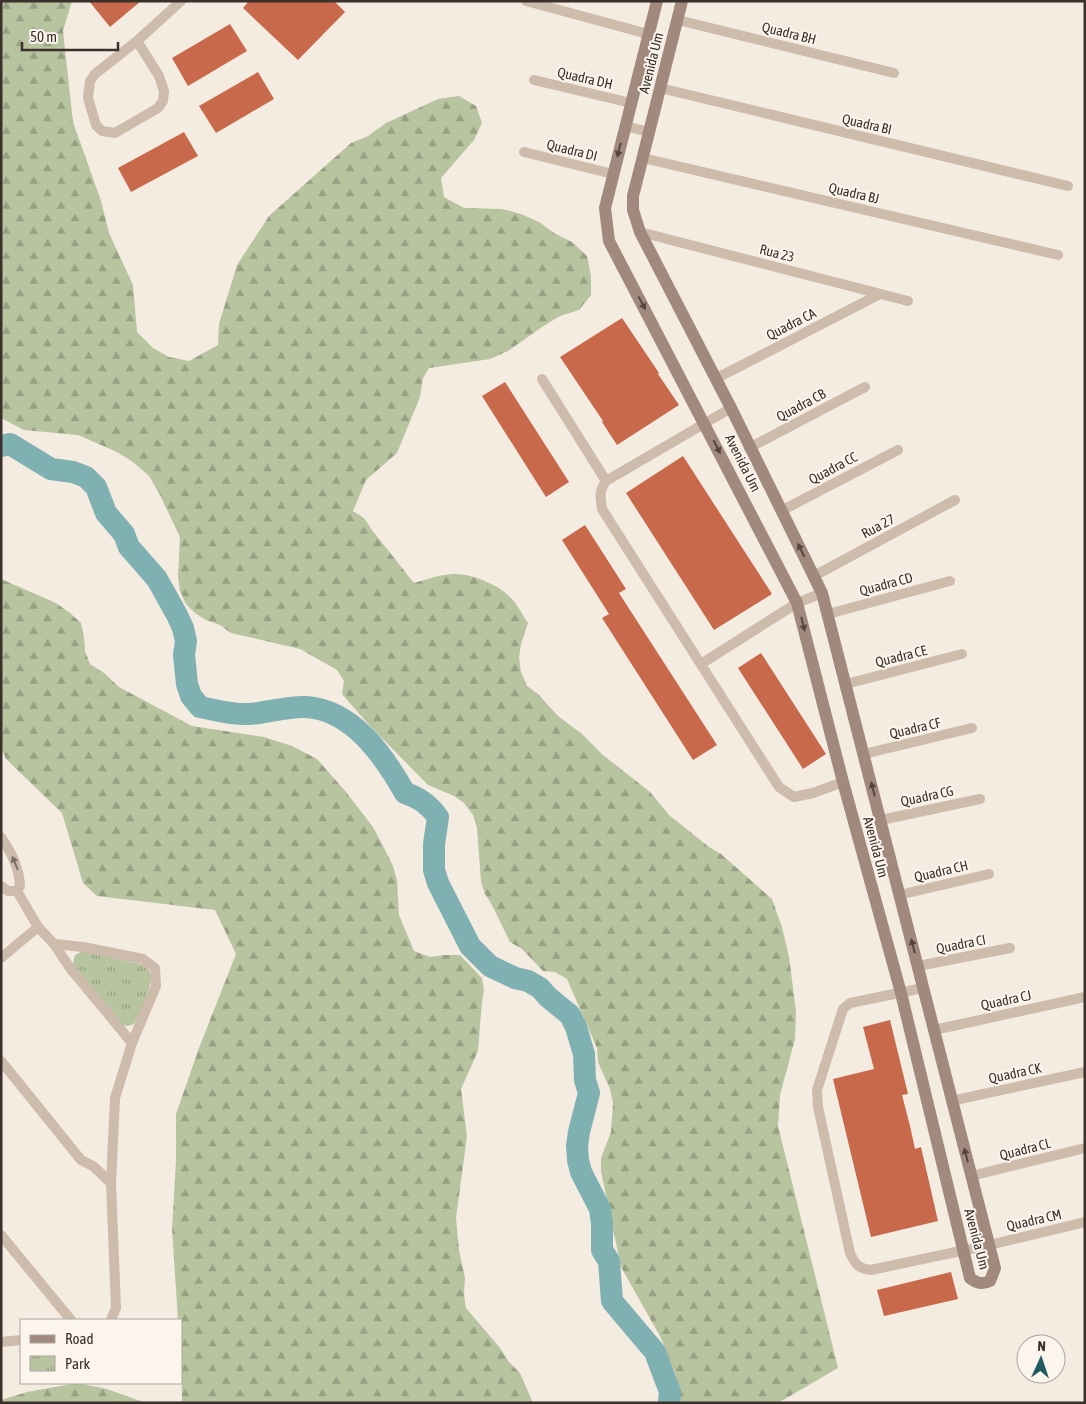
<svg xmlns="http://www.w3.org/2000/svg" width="1086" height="1404" font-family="'Asap Condensed',sans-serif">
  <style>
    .forest { fill: url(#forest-firs) }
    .park { fill: url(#park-tufts) }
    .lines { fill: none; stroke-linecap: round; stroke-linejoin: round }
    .river { stroke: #7fb0b2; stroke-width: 22 }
    .building { fill: #c8694b }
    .street { stroke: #cdbbac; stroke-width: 10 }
    .secondary { stroke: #a18a7d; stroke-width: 12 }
    .oneway { fill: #544640 }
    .oneway2 { fill: #7d6f65 }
    .labels { text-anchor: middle; stroke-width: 4; stroke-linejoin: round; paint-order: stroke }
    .street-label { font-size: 14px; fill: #3b302b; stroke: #fbf5ee }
  </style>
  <defs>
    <pattern id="forest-firs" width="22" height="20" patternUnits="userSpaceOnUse" patternTransform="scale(1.25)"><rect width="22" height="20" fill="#b8c4a0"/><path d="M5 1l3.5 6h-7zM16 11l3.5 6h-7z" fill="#97a083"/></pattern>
    <pattern id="park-tufts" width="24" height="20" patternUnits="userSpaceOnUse" patternTransform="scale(1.25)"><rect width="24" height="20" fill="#b8c4a0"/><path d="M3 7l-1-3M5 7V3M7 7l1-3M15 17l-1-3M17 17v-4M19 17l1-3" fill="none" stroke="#97a083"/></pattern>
  </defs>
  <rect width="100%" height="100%" fill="#f4ebe1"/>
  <g class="forest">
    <path d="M1,1H72L63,31L73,122L101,201L109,233L133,285L137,332L153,348L169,357L189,361L218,345L219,324L237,265L269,216L351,143L368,136L386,123L438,99L459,96L476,106L482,123L474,140L441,178L444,197L464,208L502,209L521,214L539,222L554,233L572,242L587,256L591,276V295L579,310L560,316L542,327L508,351L490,359L429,368L423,378L420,397L397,453L366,480L353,511L364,518L372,530L414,583C427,579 442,574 456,574C472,574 499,585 510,597C517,604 522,614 528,623L521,644L519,658L521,672L527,686L538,694L558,716L582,734L603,755L650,792L669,815L709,847L721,854L772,899L782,927L789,957L796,1011L795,1039L780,1095L778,1126L838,1368L778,1403H679L676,1376L661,1338L621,1267L601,1171V1158L611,1132L613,1103L610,1089L598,1062L597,1048L567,979L555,972L543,971L522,949L510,942L492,905L485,894L481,882L477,828L473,815L464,803L454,796L428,785L370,726L342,694L344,681L337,670L300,649L231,633L220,625L206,620L195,613L186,604L180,591L178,577L180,537L159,493L149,476L133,462L117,452L78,435L24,430L1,418Z"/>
    <polygon points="1,579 56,603 70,613 81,623 84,637 85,651 90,664 104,673 119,687 192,726 264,737 292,746 317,759 346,792 373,827 380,840 393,866 397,880 399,915 414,951 430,957 444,955 460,955 482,978 484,990 482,1001 478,1051 461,1089 467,1136 456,1218 459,1250 465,1278 464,1294 466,1308 500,1348 509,1362 520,1373 533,1403 180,1403 182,1400 181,1320 178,1320 172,1228 176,1161 176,1114 199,1048 236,954 215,910 97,896 83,883 62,813 6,759 1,748"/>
    <polygon points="77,1383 107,1389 146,1403 1,1403 1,1400 27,1392"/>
  </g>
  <path class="park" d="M83,951L140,964C146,966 149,968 151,975C153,985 140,1015 134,1024L128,1026L122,1025L74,967L73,963L75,955Z"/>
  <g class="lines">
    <path class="river" d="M1,446L10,444L51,469L73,472L86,477L96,487L106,513L124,534L129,547L157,579L177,615L183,628L186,641L184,655L187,684L191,696L200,707C216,710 232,715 249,714C267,713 287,706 306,707C353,710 384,756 405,793C420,798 429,805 438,817L434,844V870L438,883L470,946L490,966L515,978L528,981L540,988L548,997L570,1015L576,1027L584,1054L585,1080L589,1093L579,1132L577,1146L578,1160L581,1172L600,1209L602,1224V1250L609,1261L612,1301L655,1352L670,1392L669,1403"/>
  </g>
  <g class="building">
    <polygon points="89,1 141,1 110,27"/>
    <polygon points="249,1 334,1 345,12 298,60 243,8"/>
    <polygon points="230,24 247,51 188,86 172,58"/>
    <polygon points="258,72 274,99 216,133 199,106"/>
    <polygon points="184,132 198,156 131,192 118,168"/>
    <polygon points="622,318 659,373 658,374 679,405 617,445 602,422 603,421 560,357"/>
    <polygon points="505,382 569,482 546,497 482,396"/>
    <polygon points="683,456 772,594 714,630 626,493"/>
    <polygon points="585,525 626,589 619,593 717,745 693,760 602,618 609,614 562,540"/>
    <polygon points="761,653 826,754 803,769 738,668"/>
    <polygon points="890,1020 908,1094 902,1095 910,1126 915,1149 921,1147 938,1221 871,1237 833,1079 874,1069 863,1027"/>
    <polygon points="951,1272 958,1299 884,1316 877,1290"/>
  </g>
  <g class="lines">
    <g class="street">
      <polyline points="526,1 648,34"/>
      <polyline points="678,20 894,73"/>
      <polyline points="137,41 159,76 164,91 163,101 158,108 115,133 102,131 96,125 88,98 90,81 95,74 137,41 181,1"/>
      <polyline points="534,80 631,103"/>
      <polyline points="660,88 1068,186"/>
      <polyline points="625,126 649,132"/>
      <polyline points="524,152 613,174"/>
      <polyline points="643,158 1058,255"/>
      <polyline points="640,232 908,301"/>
      <polyline points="542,379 606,481"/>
      <polyline points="715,379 880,294"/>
      <path d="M731,408L606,481C599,491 600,497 602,509L779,787L794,797L813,793L843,782"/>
      <polyline points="749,448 865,387"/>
      <polyline points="781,511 898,450"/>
      <polyline points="814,576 955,500"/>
      <polyline points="828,614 950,581"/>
      <polyline points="701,664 797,603 822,593"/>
      <polyline points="846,684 962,654"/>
      <polyline points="864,754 972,728"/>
      <polyline points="881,820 980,799"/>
      <path d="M1,837C11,852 19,867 20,886L17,891"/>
      <polyline points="1,886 8,891 17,891"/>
      <polyline points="17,891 38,927 54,944 70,968 132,1043"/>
      <polyline points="899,895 989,874"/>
      <polyline points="54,944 83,947 143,959 155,968 156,986 132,1043 115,1098 111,1183 116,1308 111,1320"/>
      <polyline points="1,958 38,927"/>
      <polyline points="918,966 1010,948"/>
      <path d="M923,988L850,1003L843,1009L817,1090L818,1107L850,1253C855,1264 859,1269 871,1270L989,1245L1085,1222"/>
      <polyline points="934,1030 1085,997"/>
      <polyline points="1,1061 81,1160 93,1166 111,1183"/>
      <polyline points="951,1101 1085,1072"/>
      <polyline points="971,1176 1085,1148"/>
      <polyline points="1,1235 71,1320"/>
      <polyline points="1,1342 21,1340"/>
    </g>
    <path class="secondary" d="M657,1L605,208L609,241L797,603L843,782L901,993L970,1278C977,1283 982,1285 990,1281L995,1268L822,593L731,408L640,232L633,210V196L682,1"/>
  </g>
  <defs><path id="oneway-solid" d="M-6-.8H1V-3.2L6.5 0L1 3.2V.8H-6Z" transform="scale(1.25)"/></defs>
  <g class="oneway">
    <use href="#oneway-solid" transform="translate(619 150) rotate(104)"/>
    <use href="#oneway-solid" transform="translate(642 303) rotate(62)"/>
    <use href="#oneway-solid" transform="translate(717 447) rotate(63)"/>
    <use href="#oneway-solid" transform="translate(801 550) rotate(-117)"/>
    <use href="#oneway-solid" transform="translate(803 624) rotate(76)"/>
    <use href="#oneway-solid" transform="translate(873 789) rotate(-104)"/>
    <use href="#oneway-solid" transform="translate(913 946) rotate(-104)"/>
    <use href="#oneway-solid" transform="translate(966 1155) rotate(-105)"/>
  </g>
  <use class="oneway2" href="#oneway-solid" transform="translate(15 863) rotate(-112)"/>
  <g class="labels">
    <g class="street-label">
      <text transform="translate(789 33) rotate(14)" y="5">Quadra BH</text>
      <text transform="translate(651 63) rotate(-76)" y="5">Avenida Um</text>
      <text transform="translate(585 78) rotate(13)" y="5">Quadra DH</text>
      <text transform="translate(867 124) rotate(13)" y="5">Quadra BI</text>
      <text transform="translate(572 150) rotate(14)" y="5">Quadra DI</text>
      <text transform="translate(854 193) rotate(13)" y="5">Quadra BJ</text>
      <text transform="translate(777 253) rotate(14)" y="5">Rua 23</text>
      <text transform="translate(791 324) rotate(-27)" y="5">Quadra CA</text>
      <text transform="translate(801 405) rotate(-28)" y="5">Quadra CB</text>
      <text transform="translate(743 463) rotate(63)" y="5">Avenida Um</text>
      <text transform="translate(833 468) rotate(-28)" y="5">Quadra CC</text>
      <text transform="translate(878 526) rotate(-28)" y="5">Rua 27</text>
      <text transform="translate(886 584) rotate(-15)" y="5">Quadra CD</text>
      <text transform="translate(901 656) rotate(-14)" y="5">Quadra CE</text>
      <text transform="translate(915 728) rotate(-13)" y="5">Quadra CF</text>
      <text transform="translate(927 796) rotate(-12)" y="5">Quadra CG</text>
      <text transform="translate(876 847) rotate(75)" y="5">Avenida Um</text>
      <text transform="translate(941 871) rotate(-13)" y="5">Quadra CH</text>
      <text transform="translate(961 944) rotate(-11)" y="5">Quadra CI</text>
      <text transform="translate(1006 1000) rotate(-12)" y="5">Quadra CJ</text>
      <text transform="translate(1015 1073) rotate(-12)" y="5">Quadra CK</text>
      <text transform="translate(1025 1149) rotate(-14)" y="5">Quadra CL</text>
      <text transform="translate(1034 1220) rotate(-13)" y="5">Quadra CM</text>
      <text transform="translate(977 1239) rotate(75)" y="5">Avenida Um</text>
    </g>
  </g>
  <rect width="1086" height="1404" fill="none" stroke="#3b302b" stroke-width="5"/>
  <rect x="20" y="1319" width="162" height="65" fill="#fbf5ee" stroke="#aea6a0"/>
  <rect x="30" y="1335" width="25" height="8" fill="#a18a7d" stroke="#aea6a0"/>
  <text x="65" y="1344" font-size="15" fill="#3b302b">Road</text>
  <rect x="30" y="1356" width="25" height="15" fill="url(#park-tufts)" stroke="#aea6a0"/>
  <text x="65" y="1369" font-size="15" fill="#3b302b">Park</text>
  <g transform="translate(1041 1359) rotate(3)"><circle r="24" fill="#fbf5ee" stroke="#aea6a0"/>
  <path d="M0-4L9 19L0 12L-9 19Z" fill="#1f5a5e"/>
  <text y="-8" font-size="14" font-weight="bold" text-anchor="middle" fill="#3b302b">N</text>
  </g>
  <path d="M22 42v8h96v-8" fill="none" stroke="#3b302b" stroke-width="2.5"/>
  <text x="30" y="42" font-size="15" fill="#3b302b" stroke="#fbf5ee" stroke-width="4" paint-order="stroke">50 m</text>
</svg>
